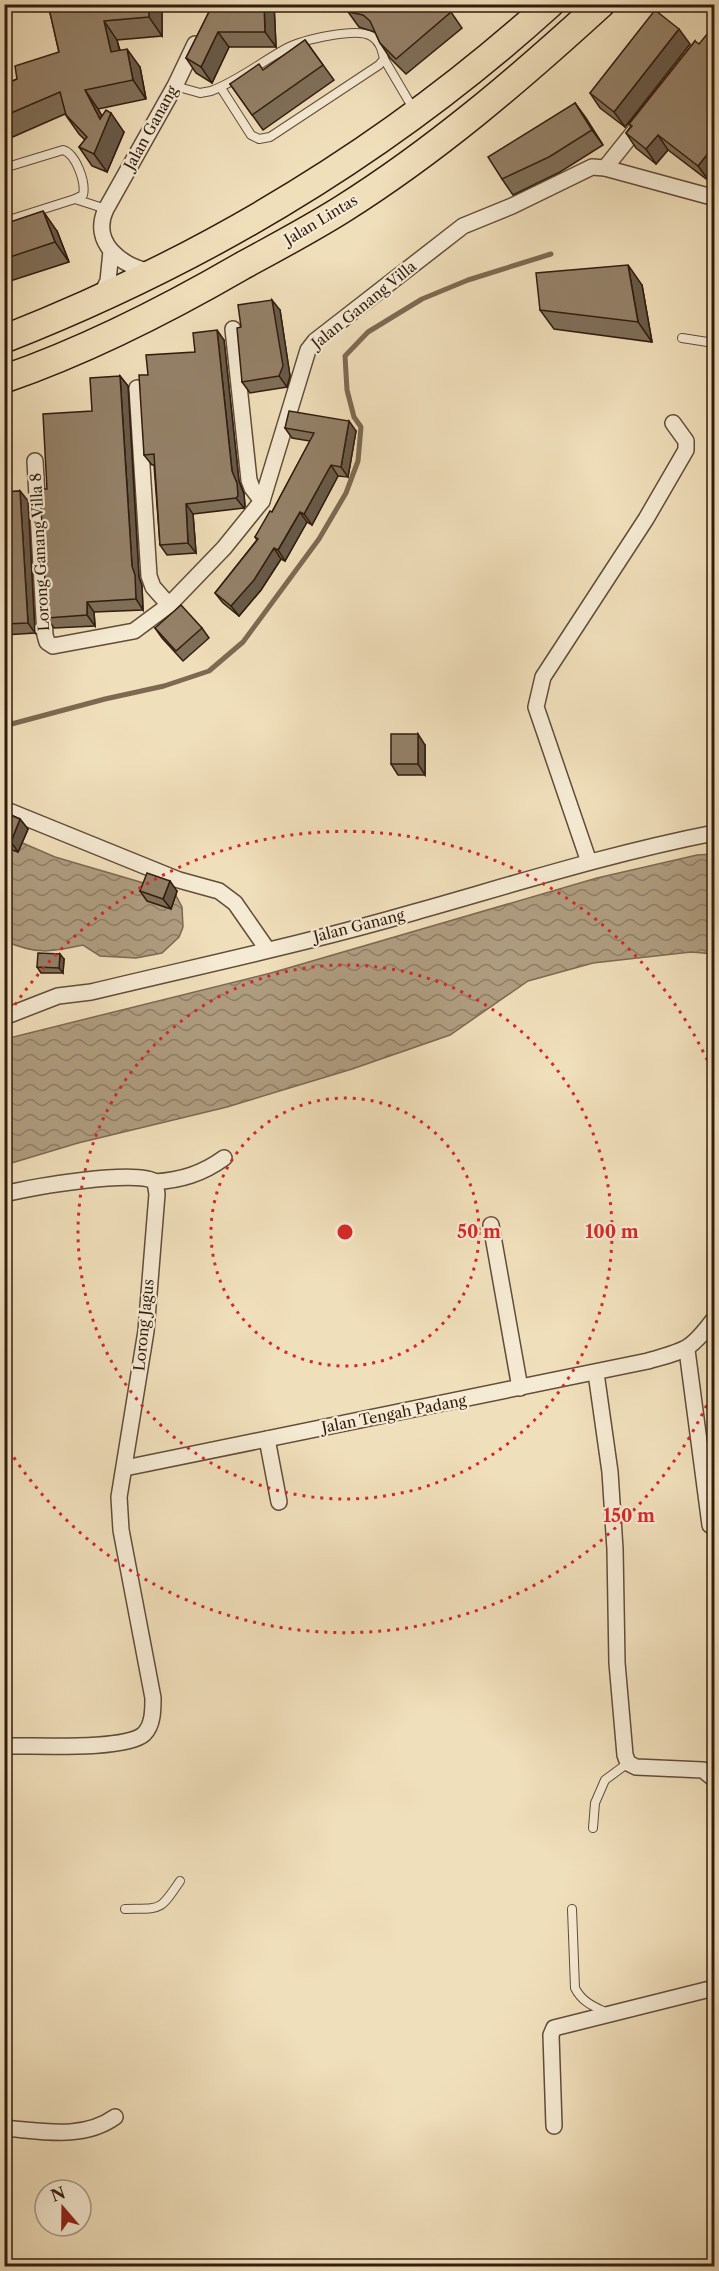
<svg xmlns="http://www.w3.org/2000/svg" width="719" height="2271" font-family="'Libre Caslon Text',serif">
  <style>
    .water { fill: url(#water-waves); stroke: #7d6952; stroke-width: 1.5 }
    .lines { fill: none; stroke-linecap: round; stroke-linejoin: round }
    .stream { stroke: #7d6952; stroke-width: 5 }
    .lane-casing { stroke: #614d39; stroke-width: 10 }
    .street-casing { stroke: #614d39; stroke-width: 18 }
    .highway-casing { stroke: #311c0e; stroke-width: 30 }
    .lane { stroke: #f5ead3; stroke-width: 8 }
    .street { stroke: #f5ead3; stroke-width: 15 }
    .highway { stroke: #f0dfbb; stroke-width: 27 }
    .wall { fill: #7f6f59; stroke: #311c0e; stroke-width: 1.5 }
    .shaded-wall { fill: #685a49; stroke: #311c0e; stroke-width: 1.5 }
    .building { fill: #948168; stroke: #311c0e; stroke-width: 1.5 }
    .ring { fill: none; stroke: #d62828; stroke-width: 3; stroke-dasharray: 3 6 }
    .labels { text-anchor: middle; stroke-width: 4.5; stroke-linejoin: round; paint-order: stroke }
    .street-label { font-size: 15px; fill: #311c0e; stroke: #f5ead3 }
    .centre { fill: #d62828; stroke: #f5ead3; stroke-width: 3 }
    .ring-label { font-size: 18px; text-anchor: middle; font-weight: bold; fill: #d62828; stroke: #f5ead3; stroke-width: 4.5; stroke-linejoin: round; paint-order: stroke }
  </style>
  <defs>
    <pattern id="water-waves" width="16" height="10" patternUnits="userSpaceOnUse" patternTransform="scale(1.5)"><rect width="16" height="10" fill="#af9d80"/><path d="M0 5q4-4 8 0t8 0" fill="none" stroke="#8f7f67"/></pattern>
  </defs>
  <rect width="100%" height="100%" fill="#f0dfbb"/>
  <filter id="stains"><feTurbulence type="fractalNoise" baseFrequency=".00333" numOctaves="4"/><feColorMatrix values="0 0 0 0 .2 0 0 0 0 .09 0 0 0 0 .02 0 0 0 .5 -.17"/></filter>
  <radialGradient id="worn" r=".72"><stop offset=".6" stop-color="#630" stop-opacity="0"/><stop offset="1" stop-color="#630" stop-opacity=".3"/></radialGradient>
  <g class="water">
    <path d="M4,835L55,857L174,892L182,907L183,927L179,937L162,953L136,958L100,956L83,945C50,952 37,955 5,941Z"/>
    <polygon points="714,854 714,954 691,952 593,963 528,981 450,1035 352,1069 227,1107 78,1143 5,1165 5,1039 271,973 597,878 697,855"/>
  </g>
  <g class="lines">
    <polyline class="stream" points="4,726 105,699 164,686 209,671 243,642 319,539 346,493 358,461 361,427 354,417 347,390 345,356 368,332 422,299 468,280 551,254"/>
    <defs>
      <g id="lane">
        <polyline points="384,59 414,110"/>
        <path d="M175,86L200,93L211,91C238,81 261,62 287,48C302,40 357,27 371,36C380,41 382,50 384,59L379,65L270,137L259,139L251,135L221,88"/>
        <path d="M4,168L63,150C76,154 86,182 83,195L75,199L12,219L4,217"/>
        <polyline points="75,199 106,209"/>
        <polyline points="682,338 714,343"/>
        <polyline points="593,1828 595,1803 605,1780 628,1763"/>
        <path d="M125,1909C162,1908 159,1912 180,1881"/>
        <path d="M572,1909L575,1988C582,2002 593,2006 607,2013"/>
      </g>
      <g id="street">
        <polyline points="605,168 641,123"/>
        <path d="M153,272C122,267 90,243 106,209L175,86L195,44"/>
        <polyline points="100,297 108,281 111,251"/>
        <polyline points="233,329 249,480 252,488 262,501"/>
        <polyline points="137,388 149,576 153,587 169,605"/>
        <polyline points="35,461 45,635 47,642 53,646 134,631 169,605 224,548 262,501 308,350 315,341 463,226 512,206 592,167 605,168 708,196 714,195"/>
        <polyline points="4,809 179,880 219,891 235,903 267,949"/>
        <polyline points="589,862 536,707 543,677 646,519 686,450 686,441 673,423"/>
        <path d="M4,1017L58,996L91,992C199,966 308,943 415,912C514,884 612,853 714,833"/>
        <path d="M155,1182C181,1180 202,1174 224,1158"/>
        <path d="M4,1194C28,1188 139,1168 155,1182"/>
        <polyline points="491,1225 520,1388"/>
        <polyline points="687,1350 710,1525"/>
        <polyline points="596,1373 610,1472 615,1549 617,1663 625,1755 628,1763 636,1767 703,1770 714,1779"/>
        <polyline points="267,1439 279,1502"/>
        <path d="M125,1468L648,1361C686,1350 690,1351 714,1319"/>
        <path d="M4,1746C32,1745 125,1751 144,1734C153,1725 153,1710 153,1698L121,1530L119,1497L146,1331L157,1194L155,1182"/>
        <polyline points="554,2126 551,2035 554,2028 714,1988"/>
        <path d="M4,2128C42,2131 83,2140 115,2117"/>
      </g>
      <g id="highway">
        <path d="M4,339C205,260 390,149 550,4"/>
        <path d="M4,379C88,350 166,310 242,266C275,248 309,230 341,210C435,151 519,79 601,4"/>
      </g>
    </defs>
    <use href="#lane" class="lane-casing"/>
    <use href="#street" class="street-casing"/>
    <use href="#highway" class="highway-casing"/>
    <use href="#lane" class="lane"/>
    <use href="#street" class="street"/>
    <use href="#highway" class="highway"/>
  </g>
  <g class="wall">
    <polygon points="48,4 170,4 162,6 162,36 117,40 120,50 140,67 146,99 98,109 102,116 124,132 107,172 92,166 79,147 85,140 79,134 65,114 8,139 4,133 4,85 17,79 59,52"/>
    <polygon points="213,4 274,4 276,47 229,47 212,83 196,73 186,58"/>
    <polygon points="346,9 451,12 462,28 406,74 390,58 380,43 375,32 359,27"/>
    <polygon points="305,40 334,80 263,130 230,84 263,70"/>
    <polygon points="695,41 709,181 668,150 656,164 636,148 626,133 631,126 629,124"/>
    <polygon points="690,44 625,127 600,108 590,93"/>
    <polygon points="575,103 603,145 560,172 513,195 502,179"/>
    <polygon points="4,224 57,231 69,262 4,283"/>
    <polygon points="642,285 652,342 554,329 540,310"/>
    <polygon points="280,310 290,376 287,387 250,393 242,382 241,327"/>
    <polygon points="224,340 239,481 244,494 245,506 244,508 193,514 196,553 167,555 160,545 154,465 152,465 144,455 148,375 195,352"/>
    <polygon points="120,376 128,386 139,577 142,586 143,610 94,612 95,626 54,628 47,618 47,489 92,411"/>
    <polygon points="285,428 356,431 348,477 338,476 312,525 307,522 285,561 281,559 261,590 239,616 223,603 215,593 257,540 255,537 272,512 310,441 292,438"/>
    <polygon points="20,491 28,501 35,633 5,635 4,492"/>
    <polygon points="155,628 202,628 209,638 183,661 162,638"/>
    <polygon points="425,745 425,775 398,775 391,764"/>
    <polygon points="4,812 20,819 28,829 18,852 4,847"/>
    <polygon points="140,891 177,891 171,909 147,901"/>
    <polygon points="64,959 63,973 41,973 37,967"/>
  </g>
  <g class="shaded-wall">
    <polygon points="149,4 161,4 162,6 162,36 149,17"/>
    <polygon points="264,4 274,4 276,47 265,32"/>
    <polygon points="104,21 117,40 124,71 111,52"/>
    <polygon points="679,29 690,44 625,127 614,112"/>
    <polygon points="218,32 229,47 212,83 201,67"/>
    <polygon points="127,49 140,67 146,99 133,80"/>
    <polygon points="85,90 98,109 106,124 111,113 124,132 107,172 94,154 100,119"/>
    <polygon points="575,103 586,118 603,145 592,130"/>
    <polygon points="658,135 668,150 656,164 646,149"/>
    <polygon points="714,146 714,174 709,181 698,166"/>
    <polygon points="43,211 57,231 69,262 55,242"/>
    <polygon points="628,265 642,285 652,342 638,322"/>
    <polygon points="272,300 280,310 290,376 287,387 279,376"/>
    <polygon points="217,330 224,340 239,481 244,494 245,506 244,508 236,498 232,471"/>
    <polygon points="120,376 128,386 139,577 142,586 143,610 136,599 132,566"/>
    <polygon points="349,421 356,431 348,477 341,467"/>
    <polygon points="331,465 338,476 312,525 304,514"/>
    <polygon points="20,491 28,501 35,633 28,623"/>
    <polygon points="186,504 193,514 196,553 188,543"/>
    <polygon points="300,512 307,522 285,561 278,550"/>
    <polygon points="274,548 281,559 261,590 239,616 231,606"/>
    <polygon points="87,602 94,612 95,626 87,615"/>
    <polygon points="418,734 425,745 425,775 418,764"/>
    <polygon points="20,819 28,829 18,852 11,842"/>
    <polygon points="170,881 177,891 171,909 163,899"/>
    <polygon points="60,954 64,959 63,973 59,968"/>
  </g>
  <g class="building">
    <polygon points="48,4 149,4 149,17 104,21 111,52 127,49 133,80 85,90 100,119 106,110 111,113 94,154 79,147 87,137 66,115 60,92 4,116 4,85 17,79 15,66 59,52"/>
    <polygon points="213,4 264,4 265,32 218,32 201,67 186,58"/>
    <polygon points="360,4 440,4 451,12 396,59 380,43 370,21 363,15 349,12 346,9"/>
    <polygon points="655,10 679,29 614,112 590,93"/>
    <polygon points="708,33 714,38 714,146 698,166 658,135 646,149 626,133 632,126 629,124 695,41 699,44"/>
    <polygon points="305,40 323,65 252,115 230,84 259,64 263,70"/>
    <polygon points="575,103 592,130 549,157 502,179 488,157"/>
    <polygon points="43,211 55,242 4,259 4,224"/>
    <polygon points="628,265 638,322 540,310 536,273"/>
    <polygon points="272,300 283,366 279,376 242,382 237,328 241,327 238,305"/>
    <polygon points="217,330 232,471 237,483 238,496 236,498 186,504 188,543 160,545 154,454 144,455 139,375 148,375 146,355 195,352 193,333"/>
    <polygon points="120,376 132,566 135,575 136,599 87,602 87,615 47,618 40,489 47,489 43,414 92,411 90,378"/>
    <polygon points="289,411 349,421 341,467 331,465 304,514 300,512 278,550 274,548 254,580 231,606 215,593 258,539 255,537 270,511 272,512 314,433 285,428"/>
    <polygon points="20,491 28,623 4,624 4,492"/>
    <polygon points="181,605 202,628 176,651 155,628"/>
    <rect x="391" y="734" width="27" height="30"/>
    <polygon points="4,812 20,819 11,842 4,839"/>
    <polygon points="147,873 170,881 163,899 140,891"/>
    <polygon points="38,953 60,954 59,968 37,967"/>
  </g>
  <g class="ring">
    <circle cx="345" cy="1232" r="134"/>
    <circle cx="345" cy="1232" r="267"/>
    <path d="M714 1389A401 401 0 0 1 5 1444M5 1020A401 401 0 0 1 714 1075"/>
  </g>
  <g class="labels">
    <g class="street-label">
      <text transform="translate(151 128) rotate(-61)" y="5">Jalan Ganang</text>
      <text transform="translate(321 220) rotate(-31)" y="5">Jalan Lintas</text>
      <text transform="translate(364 305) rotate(-39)" y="5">Jalan Ganang Villa</text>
      <text transform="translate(40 552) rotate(-93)" y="5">Lorong Ganang Villa 8</text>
      <text transform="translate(359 926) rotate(-14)" y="5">Jalan Ganang</text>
      <text transform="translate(144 1325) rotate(-84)" y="5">Lorong Jagus</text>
      <text transform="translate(394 1414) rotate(-11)" y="5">Jalan Tengah Padang</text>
    </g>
  </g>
  <circle cx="345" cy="1232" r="9" class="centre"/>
  <g class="ring-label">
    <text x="479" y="1238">50 m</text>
    <text x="612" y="1238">100 m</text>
    <text x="629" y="1522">150 m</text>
  </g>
  <rect width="719" height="2271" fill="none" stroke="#f0dfbb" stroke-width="24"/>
  <rect x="6" y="6" width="707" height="2259" fill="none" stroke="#311c0e" stroke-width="3"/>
  <rect x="12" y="12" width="695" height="2247" fill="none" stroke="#311c0e" stroke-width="1.5"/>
  <g transform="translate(63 2208) rotate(340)"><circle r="28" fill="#f5ead3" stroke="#a79884" stroke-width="1.5"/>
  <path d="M0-4.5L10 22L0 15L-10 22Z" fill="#8f2418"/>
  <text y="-9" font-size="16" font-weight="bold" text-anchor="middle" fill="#311c0e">N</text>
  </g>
  <rect width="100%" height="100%" filter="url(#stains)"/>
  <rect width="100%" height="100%" fill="url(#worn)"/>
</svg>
